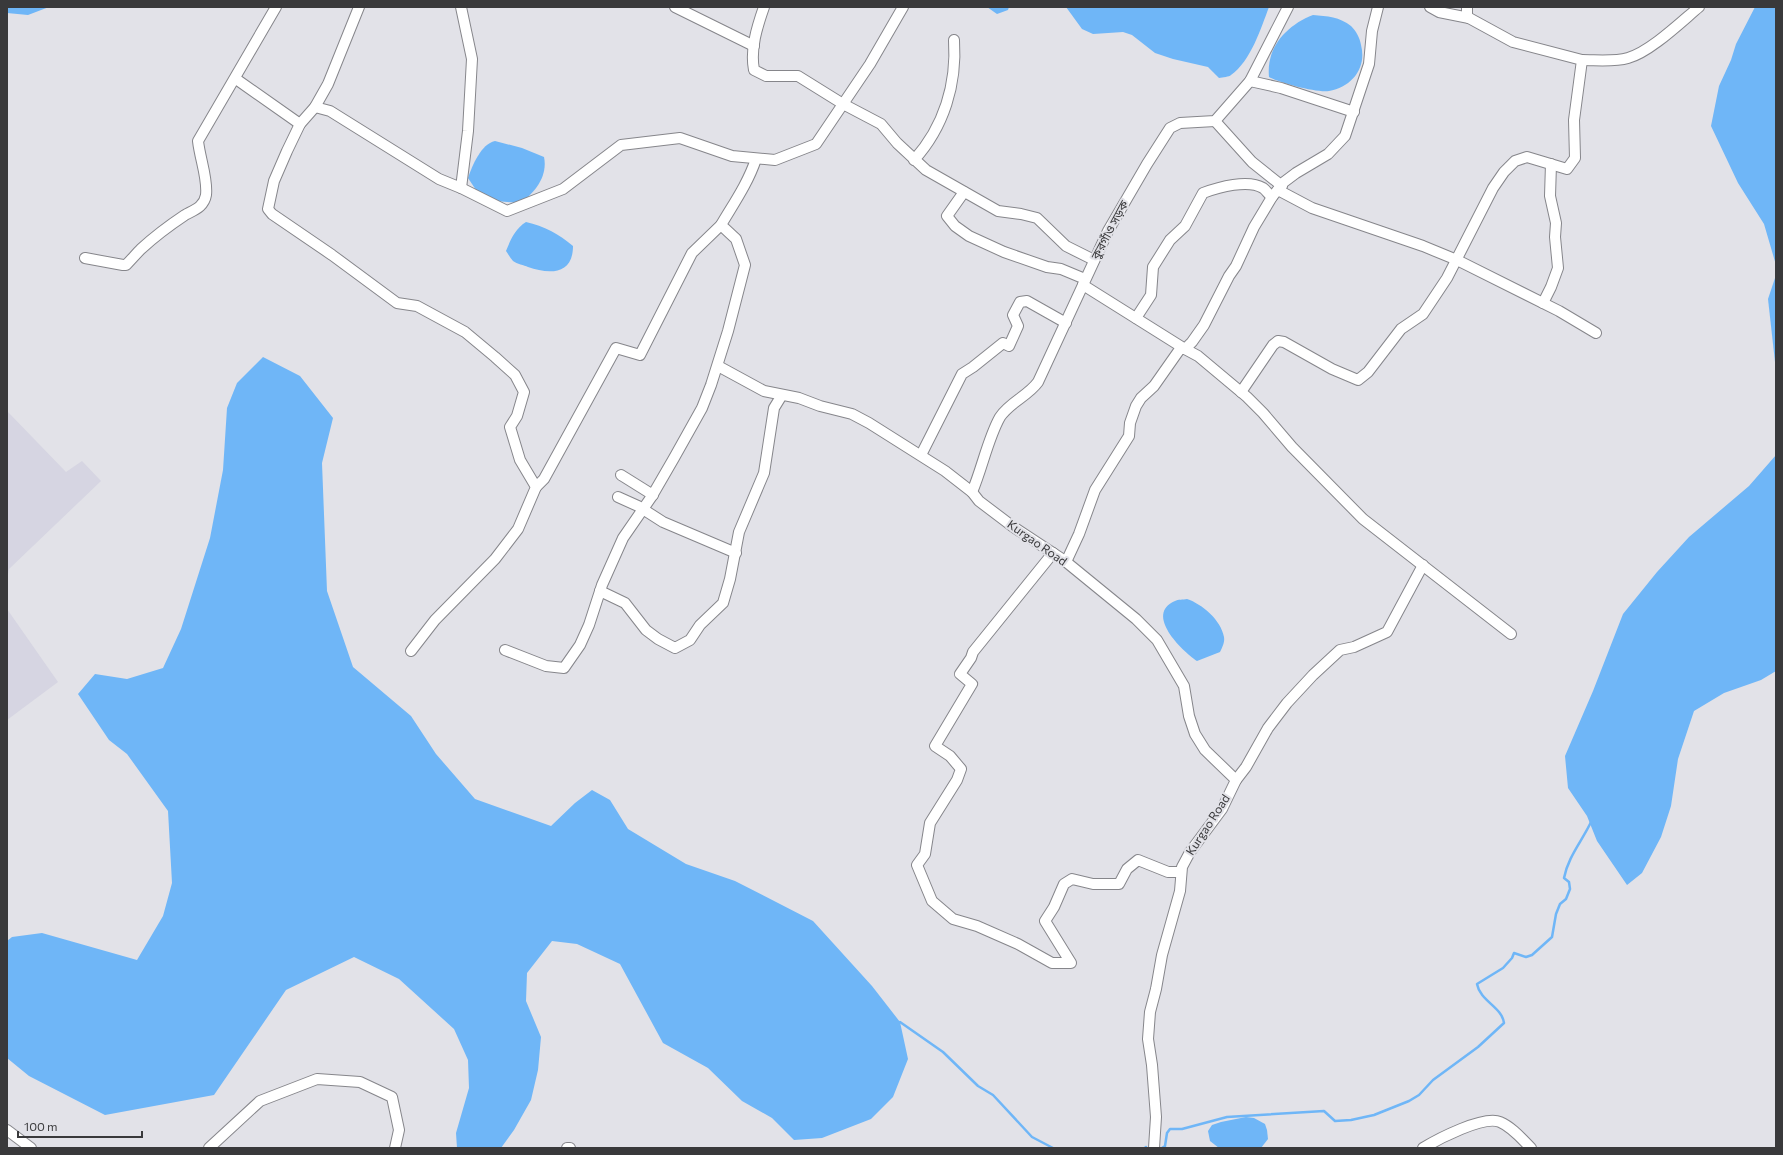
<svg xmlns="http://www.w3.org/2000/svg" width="1783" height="1155" font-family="Commissioner,'Noto Sans Bengali',sans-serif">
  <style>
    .built { fill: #d6d5e2 }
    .water { fill: #6fb6f7 }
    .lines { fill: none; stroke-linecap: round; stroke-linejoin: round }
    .stream { stroke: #6fb6f7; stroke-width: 2.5 }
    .minor-casing { stroke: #86868b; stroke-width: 12 }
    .minor { stroke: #fff; stroke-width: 10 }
    .labels { text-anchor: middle; stroke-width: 4; stroke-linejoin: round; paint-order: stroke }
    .street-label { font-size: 12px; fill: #39393b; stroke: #e2e2e8 }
  </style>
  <rect width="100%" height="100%" fill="#e2e2e8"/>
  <g class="built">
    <polygon points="7,411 66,472 82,461 101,481 9,569 7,580"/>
    <polygon points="7,609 58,682 7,720"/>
  </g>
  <g class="water">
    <polygon points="7,7 49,7 28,15 7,13"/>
    <polygon points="987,7 1009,7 1008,10 997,14"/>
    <path d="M1066,7H1269C1261,28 1251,61 1231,75C1229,77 1223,77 1219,78L1208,67L1173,59L1155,53L1132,35L1123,32L1093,34L1082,29Z"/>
    <polygon points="1755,7 1776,7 1776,265 1764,224 1738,183 1711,126 1719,86 1731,60 1736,44"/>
    <path d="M1313,15C1327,16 1340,17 1351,26C1356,31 1360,38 1361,45C1367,68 1352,87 1329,91C1317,93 1280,83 1269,77C1266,47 1287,25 1313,15Z"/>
    <path d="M495,141L522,148L544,157C548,176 535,193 520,203L496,201L476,190L468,178C472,166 481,144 495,141Z"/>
    <path d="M526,222C544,226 559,234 573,246C573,276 548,274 528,267C524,265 517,264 513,261C511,259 508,254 506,251C511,239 515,229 526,222Z"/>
    <polygon points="1776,275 1776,371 1768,299"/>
    <polygon points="263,357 300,376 333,418 322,463 327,591 353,667 411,716 436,754 475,799 551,826 575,803 592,790 610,800 628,829 686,864 735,881 813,921 872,986 900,1022 908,1059 893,1097 871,1119 822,1138 794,1140 772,1118 742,1101 708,1068 663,1043 620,964 577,944 552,941 527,973 526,1001 541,1037 538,1070 531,1100 514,1130 501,1148 457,1148 456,1133 469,1088 468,1060 454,1029 399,979 354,957 286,990 214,1095 105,1115 29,1076 7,1058 7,941 12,937 42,933 137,960 163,916 172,883 168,811 127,754 109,740 78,694 95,674 127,679 163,668 181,629 210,538 223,470 227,408 237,383"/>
    <polygon points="1776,455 1776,671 1761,680 1724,693 1694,711 1678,759 1671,806 1661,837 1642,873 1627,885 1597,841 1587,816 1568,788 1565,756 1593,691 1623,614 1657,572 1689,537 1749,486"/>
    <path d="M1187,599C1202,604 1221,620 1224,637C1225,642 1222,648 1220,652L1197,661C1182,651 1144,614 1175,601C1178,599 1183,600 1187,599Z"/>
    <polygon points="1246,1117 1254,1118 1265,1124 1267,1130 1268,1139 1261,1148 1219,1148 1210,1141 1208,1131 1212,1125 1221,1122"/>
  </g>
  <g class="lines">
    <g class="stream">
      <polyline points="900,1022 943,1052 978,1086 993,1095 1032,1137 1053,1148"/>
      <polyline points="1145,1148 1146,1147"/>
      <path d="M1162,1148L1165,1146L1167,1133L1170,1129H1182L1227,1117L1324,1111L1335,1121L1351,1120L1374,1115L1409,1101L1419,1095L1433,1080L1478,1047L1504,1023C1502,1007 1480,1001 1477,984L1503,968L1512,958L1514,953L1526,957L1532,955L1552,937L1556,914L1560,904L1566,899L1570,889L1569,882L1564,878C1568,857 1582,841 1591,822"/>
    </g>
    <defs>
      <g id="minor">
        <polyline points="359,7 328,84 315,107 300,124 287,151 274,181 268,209 272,214 332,255 397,303 417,306 465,332 495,357 515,375 524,392 517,416 510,427 520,460 536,487 518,529 495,559 435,620 411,651"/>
        <polyline points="675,7 754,46"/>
        <path d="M764,7C757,27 750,49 754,70L766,76H798L843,104L881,124L897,143L926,170L998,211L1021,214L1037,218L1066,246L1094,260"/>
        <polyline points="1430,7 1439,12 1469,18"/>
        <path d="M1582,60C1597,60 1614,62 1628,58C1650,52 1681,22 1699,7"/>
        <polyline points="236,79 300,124"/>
        <polyline points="1250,81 1281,88 1354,112"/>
        <polyline points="315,107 330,111 439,179 461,188 507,211 563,189 621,145 680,138 732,156 775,160 816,144 870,64 903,7"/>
        <polyline points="1215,121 1252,162 1282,186"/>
        <path d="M914,160C944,127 957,84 954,40"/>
        <polyline points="461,188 468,131 472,59 461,7"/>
        <polyline points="1278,190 1312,208 1423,246 1457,260 1559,311 1596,333"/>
        <polyline points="964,192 947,216 955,226 969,236 1004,252 1047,267 1061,269 1085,279"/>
        <path d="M85,258L123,265H126C131,260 136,254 141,249C154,237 170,225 185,215C194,210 204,207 206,195C208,179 200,159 198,141L276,7"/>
        <polyline points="1083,285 1185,349 1192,342 1204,325 1229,276 1236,266 1254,227 1272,197 1284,182 1296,173 1328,154 1345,136 1369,64 1372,31 1378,7"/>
        <polyline points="1543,303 1551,287 1558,268 1555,237 1556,223 1550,196 1551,164"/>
        <path d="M1136,318L1151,295L1153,267L1170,240L1185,226L1203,193C1219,187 1248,179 1263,188C1266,190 1269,195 1272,197"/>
        <polyline points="718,366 764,391 799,398 820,406 852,414 869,423 945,471 972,492 979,501 1012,526 1065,561 1136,619 1157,640 1184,686 1189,716 1195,734 1205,750 1236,780 1222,809 1190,852 1182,867 1180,891 1162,955 1156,989 1150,1012 1148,1039 1152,1065 1156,1117 1154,1148"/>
        <polyline points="1241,392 1273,345 1278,341 1284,342 1332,369 1358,380 1368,372 1401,329 1423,314 1447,278 1493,188 1504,172 1515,161 1527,157 1567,169 1575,158 1574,120 1582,60 1513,42 1469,18 1467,15 1467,7"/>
        <polyline points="921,455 962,374 973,367 1003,343 1009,346 1018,326 1013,315 1020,302 1027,301 1066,323"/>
        <polyline points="621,475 653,495"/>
        <polyline points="536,487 544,479 616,348 640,355 692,253 721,225"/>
        <path d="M972,492C982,469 988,438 1000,417C1010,402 1028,396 1038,382L1108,231L1147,164L1170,128L1180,123L1215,121L1250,81L1288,7"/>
        <polyline points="618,497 638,506 663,522 736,553"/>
        <polyline points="1053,553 973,652 971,658 960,674 972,684 935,746 950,756 961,769 957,780 930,823 925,854 917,865 932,901 953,919 977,926 1018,944 1052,963 1071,963 1045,921 1054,907 1064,884 1072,879 1093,884 1119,884 1127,869 1138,860 1168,872 1181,872"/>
        <polyline points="1066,562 1079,534 1095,490 1129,436 1130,423 1136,406 1141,398 1154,386 1180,349 1185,349 1198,356 1247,397 1263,413 1292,447 1363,519 1511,634"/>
        <polyline points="600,591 625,603 646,630 658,639 675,648 690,640 700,625 723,603 730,579 739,532 764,473 774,408 782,395"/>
        <path d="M505,650L546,666L564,668L580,645L589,625L602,585L623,538L652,496L674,458L702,408L711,385L728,331L745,265L736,239L721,225C734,203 748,183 756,159"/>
        <polyline points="1236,780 1246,767 1268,728 1287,703 1313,675 1340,650 1354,647 1387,632 1423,565"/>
        <polyline points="7,1130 31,1148"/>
        <polyline points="209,1148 260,1101 317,1079 360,1082 392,1097 399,1130 395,1148"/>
        <polyline points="567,1148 570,1148"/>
        <path d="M1423,1148C1438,1139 1484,1115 1500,1122C1512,1127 1522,1139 1531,1148"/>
      </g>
    </defs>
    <use href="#minor" class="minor-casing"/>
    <use href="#minor" class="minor"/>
  </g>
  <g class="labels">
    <g class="street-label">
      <text transform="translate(1110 230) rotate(-62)" y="4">কুরগাঁও সড়ক</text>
      <text transform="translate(1037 543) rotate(35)" y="4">Kurgao Road</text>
      <text transform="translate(1208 825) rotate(-57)" y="4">Kurgao Road</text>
    </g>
  </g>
  <rect width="1783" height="1155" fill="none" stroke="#39393b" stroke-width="16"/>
  <path d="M18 1131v6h124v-6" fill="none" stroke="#39393b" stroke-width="2"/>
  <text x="24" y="1131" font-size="12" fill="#39393b" stroke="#e2e2e8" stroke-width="3" paint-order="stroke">100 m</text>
</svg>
